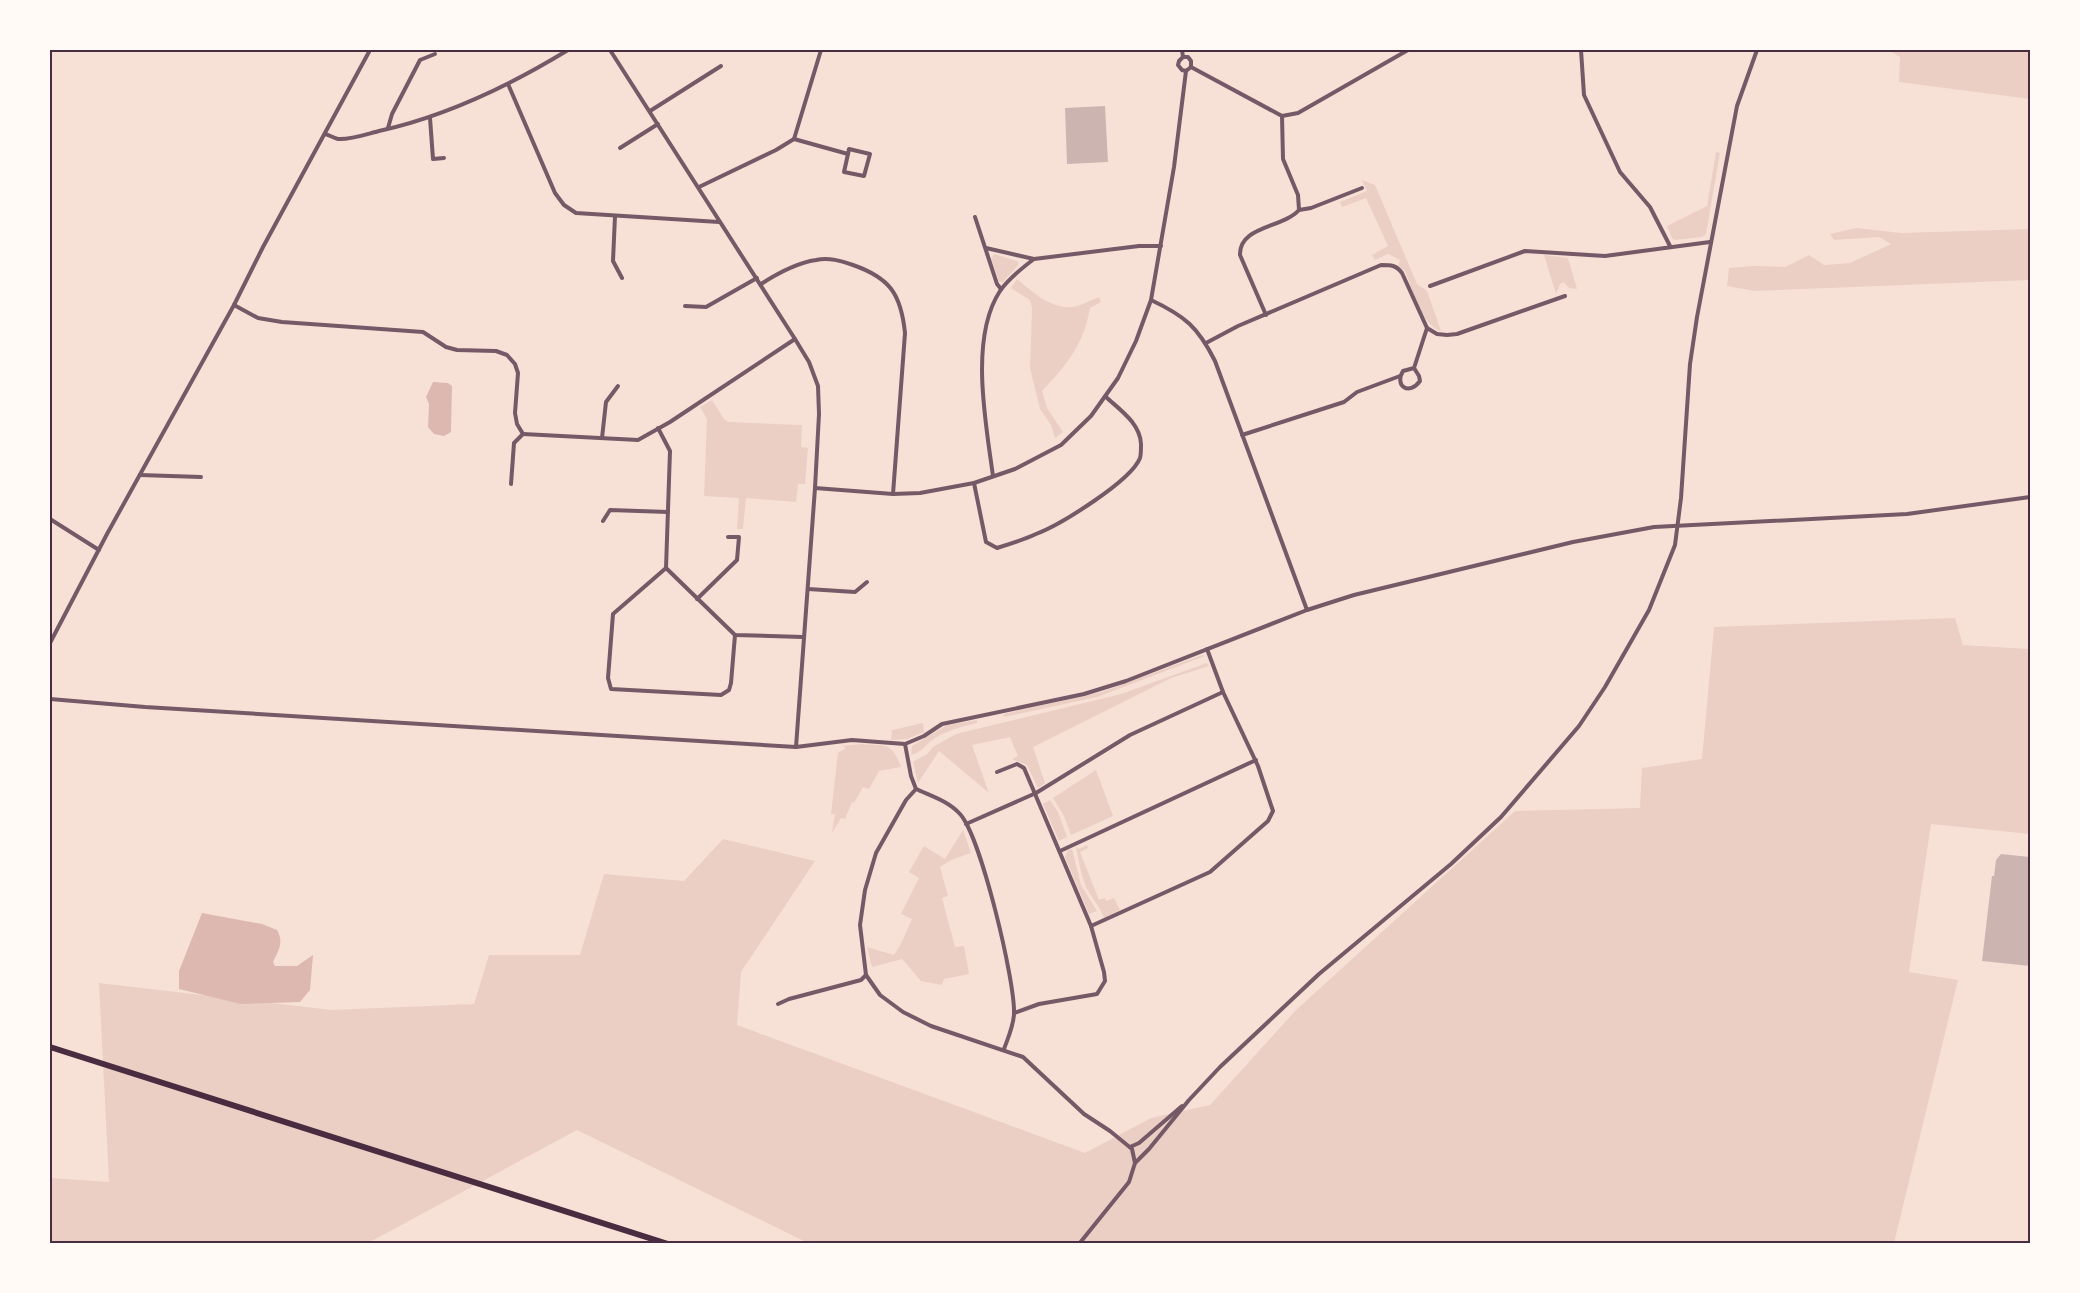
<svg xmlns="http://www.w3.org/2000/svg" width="2080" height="1293" font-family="Merriweather,serif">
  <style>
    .green { fill: #ebcfc5 }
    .water { fill: #dcb8b0 }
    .building { fill: #ccb4b1 }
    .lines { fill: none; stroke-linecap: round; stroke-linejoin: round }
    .service { stroke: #755966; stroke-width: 2 }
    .minor { stroke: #755966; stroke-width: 4 }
    .primary { stroke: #4a2c40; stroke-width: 6 }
    .neatline { fill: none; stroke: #4a2c40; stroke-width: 2 }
  </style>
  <rect width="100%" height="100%" fill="#f7e1d7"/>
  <g class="green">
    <polygon points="1888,50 2030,50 2030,99 1899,82 1900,57"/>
    <polygon points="1716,152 1720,153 1706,234 1702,237 1675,240 1672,238 1667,226 1707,206"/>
    <path d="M1362,180L1375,185L1417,284L1427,291L1441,331C1422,326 1412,288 1405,271L1398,266L1400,260L1388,254L1375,260L1372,255L1388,246L1366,198L1342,207L1340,202L1367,191Z"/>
    <polygon points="1856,228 1901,233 2030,229 2030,280 1755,291 1727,286 1729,268 1754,266 1785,267 1809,255 1824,265 1850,263 1891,244 1879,237 1834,240 1830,234"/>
    <polygon points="994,254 1017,261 1019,264 1003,282 999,282 991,258"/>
    <polygon points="1544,255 1568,258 1577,289 1569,288 1564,282 1560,284 1556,294"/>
    <path d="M1017,279C1033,292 1050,309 1072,307C1081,306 1091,300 1099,297L1101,302L1090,308C1084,344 1067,365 1042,391L1047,408L1063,432L1055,438L1051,425L1040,409L1030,368L1032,308L1030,300L1011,288Z"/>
    <polygon points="712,400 724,419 728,422 802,425 801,447 808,448 805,484 798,484 796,502 746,498 743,529 737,529 739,498 704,496 707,419 700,407"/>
    <polygon points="1955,618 1963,645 2030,649 2030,834 1931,824 1909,972 1958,980 1894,1243 808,1243 577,1130 368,1243 50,1243 50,1178 109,1182 99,983 332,1010 474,1004 489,955 580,955 604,874 684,881 723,839 815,861 741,972 737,1025 1085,1153 1151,1118 1210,1105 1296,1010 1515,811 1640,808 1642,768 1702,759 1714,627"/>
    <polygon points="1202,655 1205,656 1097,697 1004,717 1004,714 1102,692"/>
    <polygon points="1207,663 1209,666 1171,678 1033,747 1045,783 1038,788 1027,765 1012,759 1018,756 1010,737 972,745 989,793 939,751 918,783 913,762 927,754 933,747 956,734 1121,694"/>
    <path d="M977,720V723C961,727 944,731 931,741C924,747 921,752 911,755L912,746L947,725Z"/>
    <polygon points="923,723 924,732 907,739 891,740 892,730"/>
    <path d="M861,744C885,746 892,741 901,767L879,771L869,789L863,787L854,803L852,802L845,819L841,818L832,833L835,814H831L838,753L846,748L843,746Z"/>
    <polygon points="1096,770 1113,816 1071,835 1064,816 1053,798"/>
    <polygon points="1050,800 1058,812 1067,837 1059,841 1043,804"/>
    <path d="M963,830L971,853L951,860L940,867L948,896L942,898L955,947L964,946L969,974L944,979L942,985L921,981L902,959L872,967L867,947L894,955C902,945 906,931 912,919L901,914L919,878L909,872L924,846L945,859Z"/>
    <path d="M1087,845L1088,848L1080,852L1099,900L1105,898L1106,901L1114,898L1120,910L1104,918C1100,907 1093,899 1087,889C1081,876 1079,861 1076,847L1079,849Z"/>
    <polygon points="1072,849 1081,885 1097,911 1089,914 1065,857 1068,850"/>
  </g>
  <g class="water">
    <polygon points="433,382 448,383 452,386 451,432 444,436 434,434 428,427 429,404 426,397"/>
    <path d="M202,913L262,924L277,930C284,942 279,950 273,962L275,966H297L313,955L310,990L300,1002L241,1004L179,989V971Z"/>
  </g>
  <g class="building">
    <polygon points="1105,106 1108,162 1067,164 1065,108"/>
    <polygon points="2001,854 2030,857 2030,966 1982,961 1992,876 1994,876 1996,860"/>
  </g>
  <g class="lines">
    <polyline class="service" points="50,1139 51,1144"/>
    <g class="minor">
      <polyline points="610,50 795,339 809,362 818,386 819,414 815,488 796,747"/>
      <polyline points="1182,50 1183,57 1179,61 1178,65 1182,70 1186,71 1191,67 1191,61 1188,57 1183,57"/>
      <polyline points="1581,50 1584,95 1620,172 1650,207 1670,246"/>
      <polyline points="1191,67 1282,116 1298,113 1408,50"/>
      <polyline points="508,84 555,193 564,205 576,213 719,222"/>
      <polyline points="650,111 721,66"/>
      <polyline points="430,118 433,159 444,158"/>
      <polyline points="388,128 392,114 420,60 435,54"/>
      <path d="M325,134C329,135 334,138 338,139C350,140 367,134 379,131C447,116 509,86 568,50"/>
      <polyline points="794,139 848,154 844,172 864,176 870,154 849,149 848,154"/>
      <polyline points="620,148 658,124"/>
      <polyline points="699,187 776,150 794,139 821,50"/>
      <polyline points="1299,210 1311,208 1362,188"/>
      <polyline points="615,216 613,261 622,278"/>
      <polyline points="975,217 997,284 1001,289"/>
      <polyline points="986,248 1034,259"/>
      <path d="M761,284C778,273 796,263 816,260C829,257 841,261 853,265C890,278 901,294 905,333L893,494"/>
      <polyline points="1430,286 1525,251 1605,256 1710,242"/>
      <path d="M1151,300C1185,316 1198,327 1215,361L1307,610"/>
      <polyline points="234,305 258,318 282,322 423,332 446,347 457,350 496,351 507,355 515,364 518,373 515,413 517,424 523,434 514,443 511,484"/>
      <polyline points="685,306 706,307 757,278"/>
      <path d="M1266,315L1240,255C1239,226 1283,228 1299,210L1298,195L1283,159L1282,116"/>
      <path d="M1206,343L1238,326L1381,265C1391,265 1396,265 1402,273L1427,328L1437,334L1447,335L1457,334L1565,296"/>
      <path d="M1414,368L1419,376L1420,381C1409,396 1394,386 1403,371L1414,368L1427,328"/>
      <polyline points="658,428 670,451 666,568 735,635 803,637"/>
      <polyline points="523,434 638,440 670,422 795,339"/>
      <polyline points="1242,435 1344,402 1357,392 1400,376"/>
      <polyline points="602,438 606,402 618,386"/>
      <polyline points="140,475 201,477"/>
      <path d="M993,476C986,424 969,338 1000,291C1009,278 1022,268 1034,259L1139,246H1161"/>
      <path d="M974,483L986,542L997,548C1010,544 1023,540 1036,534C1060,525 1131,481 1140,458C1141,455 1141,448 1141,444C1140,423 1120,410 1106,397"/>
      <polyline points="815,488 893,494 920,493 974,483 1015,469 1061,445 1091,416 1118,378 1136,341 1151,300 1174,167 1186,71"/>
      <polyline points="50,519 99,550"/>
      <polyline points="603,521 610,510 668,512"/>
      <polyline points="666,568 613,614 608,678 611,689 721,695 729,690 731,683 735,635"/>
      <polyline points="808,589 855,592 867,582"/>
      <polyline points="697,599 737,560 739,537 728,537"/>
      <polyline points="50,643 107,534 234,305 263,247 370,50"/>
      <polyline points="50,699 145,707 796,747 852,740 905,744 924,736 942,724 1084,694 1126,681 1307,610 1354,595 1573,542 1654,527 1907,514 2030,497"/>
      <path d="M905,744L911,776L916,789C931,796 948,801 960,814C981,837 1015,981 1014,1013C1014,1025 1008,1038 1004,1049"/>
      <polyline points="997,772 1017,764 1024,768 1091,926 1104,972 1105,981 1097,994 1039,1004 1014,1013"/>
      <polyline points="916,789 906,800 876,853 865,890 860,925 866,975 880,995 903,1012 931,1026 1023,1057 1084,1114 1110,1131 1132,1149 1135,1163 1129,1182 1079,1244"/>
      <polyline points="966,824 1036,793 1130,735 1223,692"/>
      <polyline points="1060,851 1256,760"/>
      <polyline points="1091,926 1210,872 1268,821 1273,811 1258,766 1223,692 1207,649"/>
      <polyline points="778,1004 789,999 861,980 866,975"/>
      <polyline points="1130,1147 1139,1143 1182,1106"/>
      <polyline points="1135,1163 1149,1149 1189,1100 1220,1067 1319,974 1451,864 1501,817 1579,726 1605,687 1649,610 1675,545 1681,498 1690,364 1697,317 1737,106 1757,50"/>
    </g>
    <polyline class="primary" points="50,1047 668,1244"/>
  </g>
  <rect width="2080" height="1293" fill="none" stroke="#fffaf5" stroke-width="102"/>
  <rect x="51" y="51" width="1978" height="1191" class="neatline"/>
</svg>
